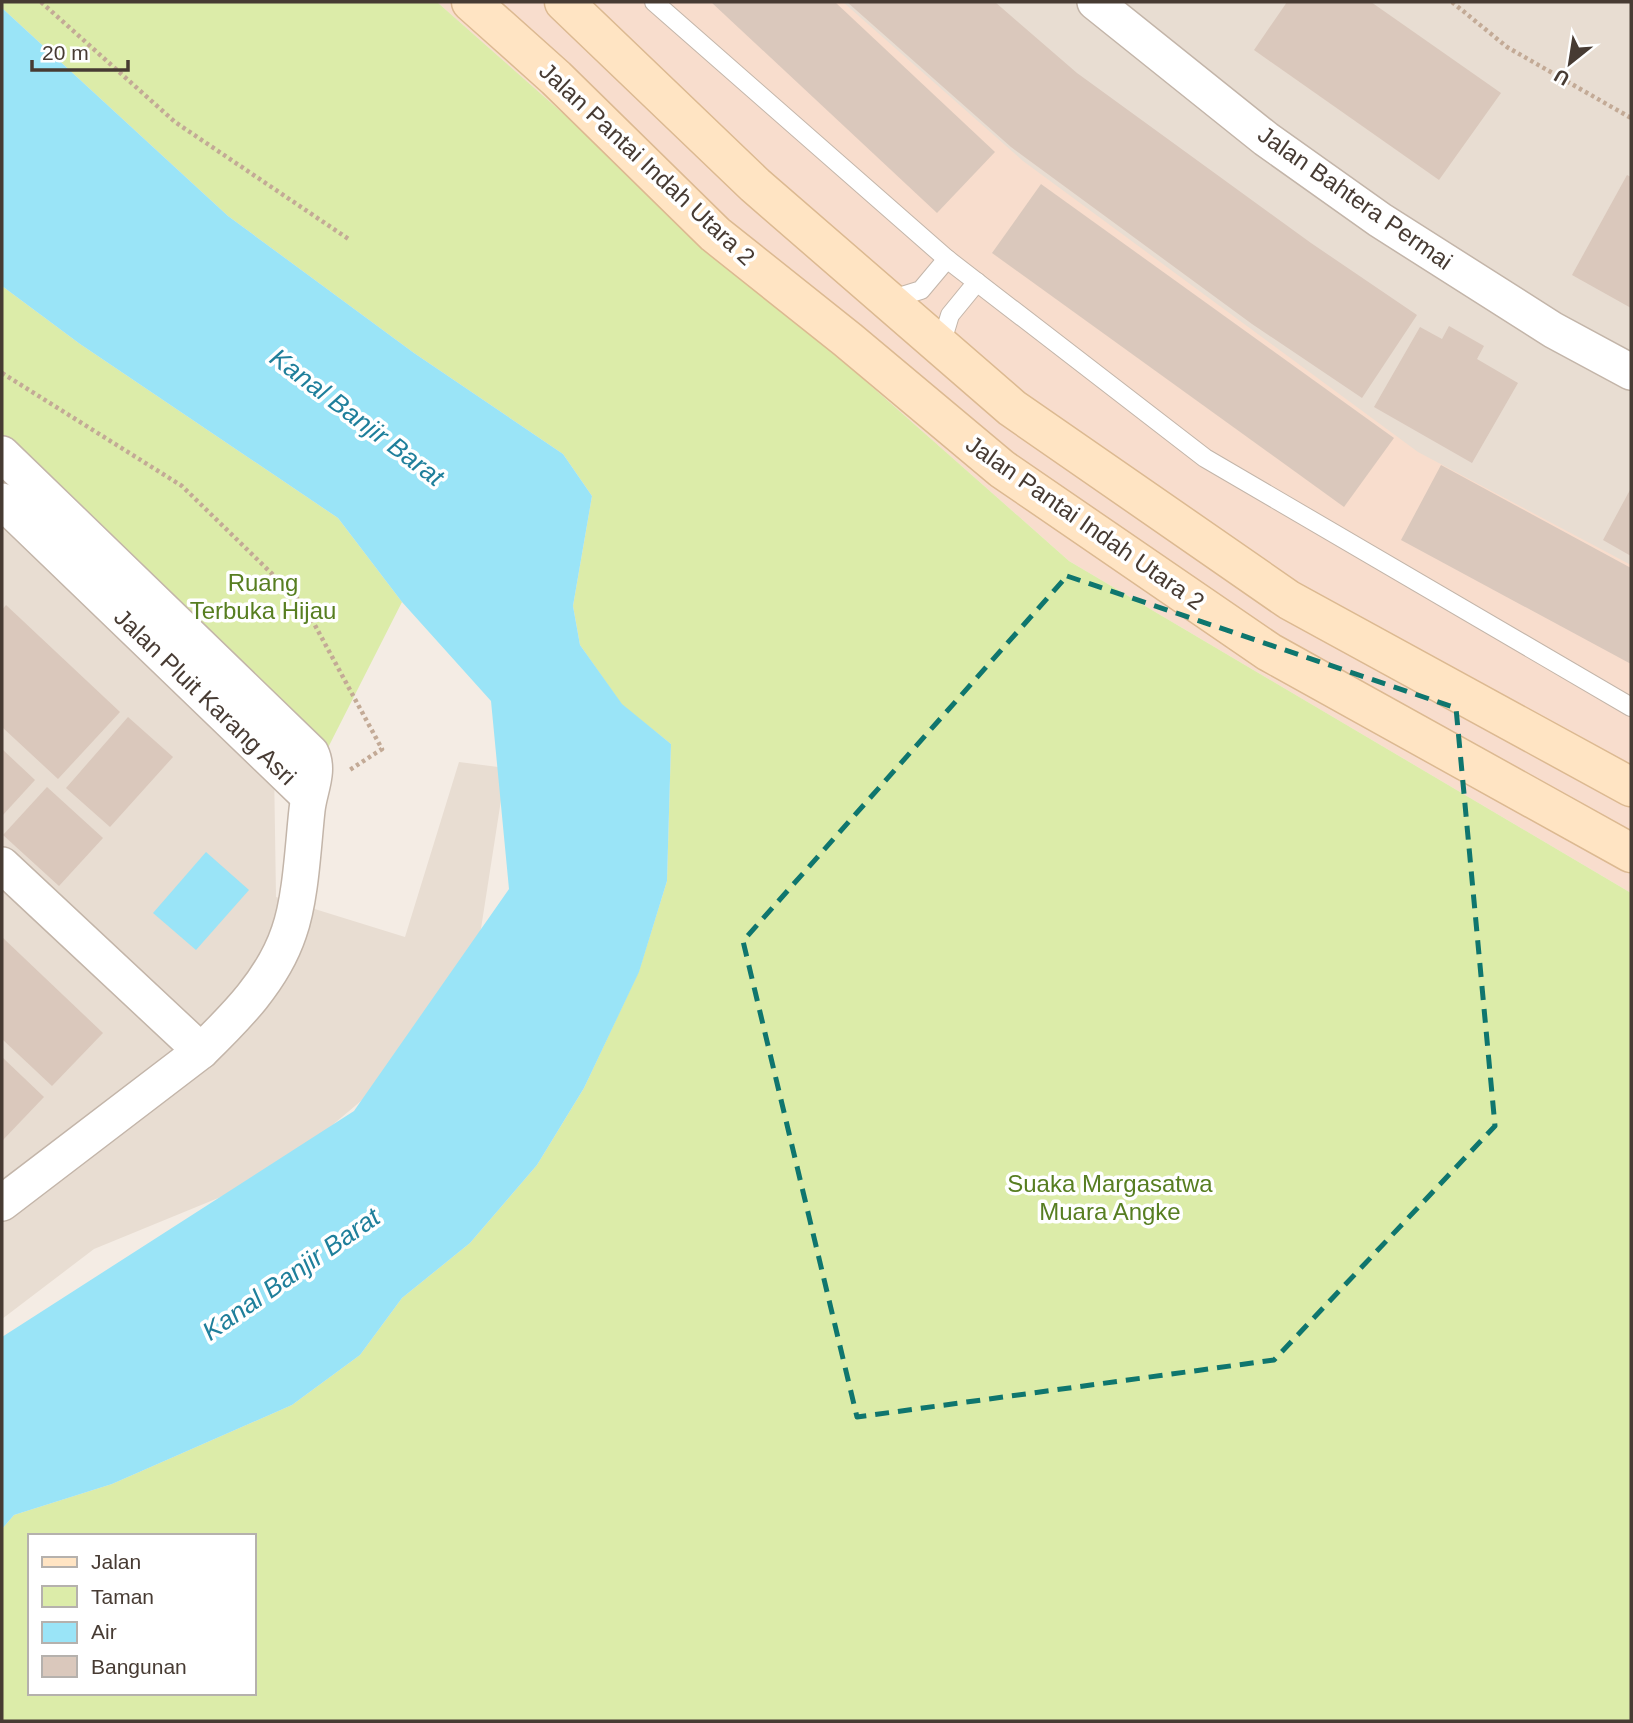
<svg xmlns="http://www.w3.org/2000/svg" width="1633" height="1723" font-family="Arial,sans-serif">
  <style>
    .residential { fill: #e8ddd2 }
    .commercial { fill: #f8ddcd }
    .green { fill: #dceca9; fill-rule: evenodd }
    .water { fill: #9ae4f7 }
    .building { fill: #dac8bc }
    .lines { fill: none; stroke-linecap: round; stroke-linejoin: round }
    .lane-casing { stroke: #c3b5a9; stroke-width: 20 }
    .street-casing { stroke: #c3b5a9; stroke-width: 38 }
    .secondary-casing { stroke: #dcb991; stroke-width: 41 }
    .path { stroke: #c3aa96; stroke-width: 4.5; stroke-dasharray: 3.5 3.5; stroke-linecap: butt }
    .lane { stroke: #fff; stroke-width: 18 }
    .street { stroke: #fff; stroke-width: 35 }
    .secondary { stroke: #ffe4c3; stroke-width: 38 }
    .marked { fill: none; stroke: #0f766e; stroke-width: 5; stroke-dasharray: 14 9; stroke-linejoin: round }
    .labels { text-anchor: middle; stroke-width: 7; stroke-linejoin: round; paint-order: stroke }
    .street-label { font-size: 24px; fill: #473b33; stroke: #fff }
    .park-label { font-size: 24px; fill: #577e21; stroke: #fff }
    .water-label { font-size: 26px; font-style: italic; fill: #1f7f9b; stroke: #fff }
  </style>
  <rect width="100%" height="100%" fill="#f4ece4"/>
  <g class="residential">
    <polygon points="437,2 1631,2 1631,893"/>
    <polygon points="2,510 274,767 276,897 405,937 459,762 506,768 480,935 406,1063 272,1176 94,1249 2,1319"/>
  </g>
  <polygon class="commercial" points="437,2 843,2 1023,161 1418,452 1631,565 1631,893 1069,561"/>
  <g class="green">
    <path d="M2,2H437L1069,561L1631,893V1721H2V1529L14,1515L112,1484L292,1405L360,1355L402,1298L470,1243L537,1165L584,1088L639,971L667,881L671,744L622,705L580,645L573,606L592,496L563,454L414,353L228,216L2,8ZM30,1536H254V1693H30Z"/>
    <polygon points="2,286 80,344 338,518 402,602 305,793 2,487"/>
  </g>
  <g class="water">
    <polygon points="2,8 228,216 414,353 563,454 592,496 573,606 580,645 622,704 671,744 667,881 639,972 584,1088 537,1165 470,1243 402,1298 360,1355 292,1405 112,1484 14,1515 2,1529 2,1337 354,1111 509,889 491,701 402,602 338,518 80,344 2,286"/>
    <polygon points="206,852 249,890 196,950 153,913"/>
  </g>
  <g class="building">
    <polygon points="711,2 835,2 995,152 937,213"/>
    <polygon points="847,2 995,2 1077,73 1311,243 1417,315 1362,398 1252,324 1011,147"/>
    <polygon points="1287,2 1371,2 1501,93 1439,180 1254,50"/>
    <polygon points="1627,175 1631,177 1631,308 1572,275"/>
    <polygon points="1041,184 1394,438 1344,507 992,253"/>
    <polygon points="1449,326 1484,346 1477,359 1518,383 1472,463 1374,407 1420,327 1442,339"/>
    <polygon points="1441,465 1631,568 1631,664 1401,540"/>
    <polygon points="1631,488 1631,556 1603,540"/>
    <polygon points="6,605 120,712 58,779 2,727 2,610"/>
    <polygon points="128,717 173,757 110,827 66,788"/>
    <polygon points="2,749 35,780 2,816"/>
    <polygon points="47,787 103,838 59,886 3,835"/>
    <polygon points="2,937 103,1033 52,1086 2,1039"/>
    <polygon points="2,1057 44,1097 2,1141"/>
  </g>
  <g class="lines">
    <defs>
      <g id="lane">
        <polyline points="654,2 947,259 1205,458 1631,707"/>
        <polyline points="889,300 921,290 947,259"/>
        <polyline points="941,345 950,315 977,282"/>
      </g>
      <g id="street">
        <polyline points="1095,2 1266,139 1380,220 1553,330 1631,372"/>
        <path d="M2,454L311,753C320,771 309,790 307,810C303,846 301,898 289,932C273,980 236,1017 201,1051L2,1203"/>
        <polyline points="2,501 308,796"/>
        <polyline points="2,865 201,1051"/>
      </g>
      <g id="secondary">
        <polyline points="471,2 556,78 715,234 848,340 1002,469 1269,652 1631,853"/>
        <polyline points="564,2 755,185 1012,408 1289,600 1631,787"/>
      </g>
    </defs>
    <use href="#lane" class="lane-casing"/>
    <use href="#street" class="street-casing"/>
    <use href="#secondary" class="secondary-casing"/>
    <g class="path">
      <polyline points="41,2 175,122 350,240"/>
      <polyline points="1452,2 1507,47 1631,118"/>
      <polyline points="2,373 182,486 304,605 382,749 348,771"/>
    </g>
    <use href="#lane" class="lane"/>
    <use href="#street" class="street"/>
    <use href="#secondary" class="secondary"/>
  </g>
  <path class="marked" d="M1067,576L1456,708L1495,1126L1274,1360L857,1417L743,941Z"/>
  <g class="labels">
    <g class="street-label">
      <text transform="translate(647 164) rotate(43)" y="8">Jalan Pantai Indah Utara 2</text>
      <text transform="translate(1355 198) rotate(35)" y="8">Jalan Bahtera Permai</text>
      <text transform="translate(1085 523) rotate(35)" y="8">Jalan Pantai Indah Utara 2</text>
      <text transform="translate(205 697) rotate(44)" y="8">Jalan Pluit Karang Asri</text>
    </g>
    <g class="park-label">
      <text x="263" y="591">Ruang<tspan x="263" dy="28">Terbuka Hijau</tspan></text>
      <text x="1110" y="1192">Suaka Margasatwa<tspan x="1110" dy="28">Muara Angke</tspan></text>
    </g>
    <g class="water-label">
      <text transform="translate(357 417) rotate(37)" y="9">Kanal Banjir Barat</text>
      <text transform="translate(291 1274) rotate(-35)" y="9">Kanal Banjir Barat</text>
    </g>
  </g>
  <rect width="1633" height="1723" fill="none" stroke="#473b33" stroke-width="7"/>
  <rect x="28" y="1534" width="228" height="161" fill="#ffffff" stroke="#b5b1ad" stroke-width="2"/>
  <rect x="42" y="1557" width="35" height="10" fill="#ffe4c3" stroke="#b5b1ad" stroke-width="2"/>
  <text x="91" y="1569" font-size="21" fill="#473b33">Jalan</text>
  <rect x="42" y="1586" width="35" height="21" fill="#dceca9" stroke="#b5b1ad" stroke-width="2"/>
  <text x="91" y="1604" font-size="21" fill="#473b33">Taman</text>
  <rect x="42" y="1622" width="35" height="21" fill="#9ae4f7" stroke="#b5b1ad" stroke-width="2"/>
  <text x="91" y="1639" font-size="21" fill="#473b33">Air</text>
  <rect x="42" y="1656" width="35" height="21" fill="#dac8bc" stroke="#b5b1ad" stroke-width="2"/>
  <text x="91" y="1674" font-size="21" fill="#473b33">Bangunan</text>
  <g transform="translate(1570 63) rotate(210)" stroke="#ffffff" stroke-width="5" paint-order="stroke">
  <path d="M0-5L12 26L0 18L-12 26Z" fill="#473b33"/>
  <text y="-10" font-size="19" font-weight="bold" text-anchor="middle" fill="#473b33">U</text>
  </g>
  <path d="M32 60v10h96v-10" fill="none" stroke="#473b33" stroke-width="3.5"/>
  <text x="42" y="60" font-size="21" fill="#473b33" stroke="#ffffff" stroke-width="5" paint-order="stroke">20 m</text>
</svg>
